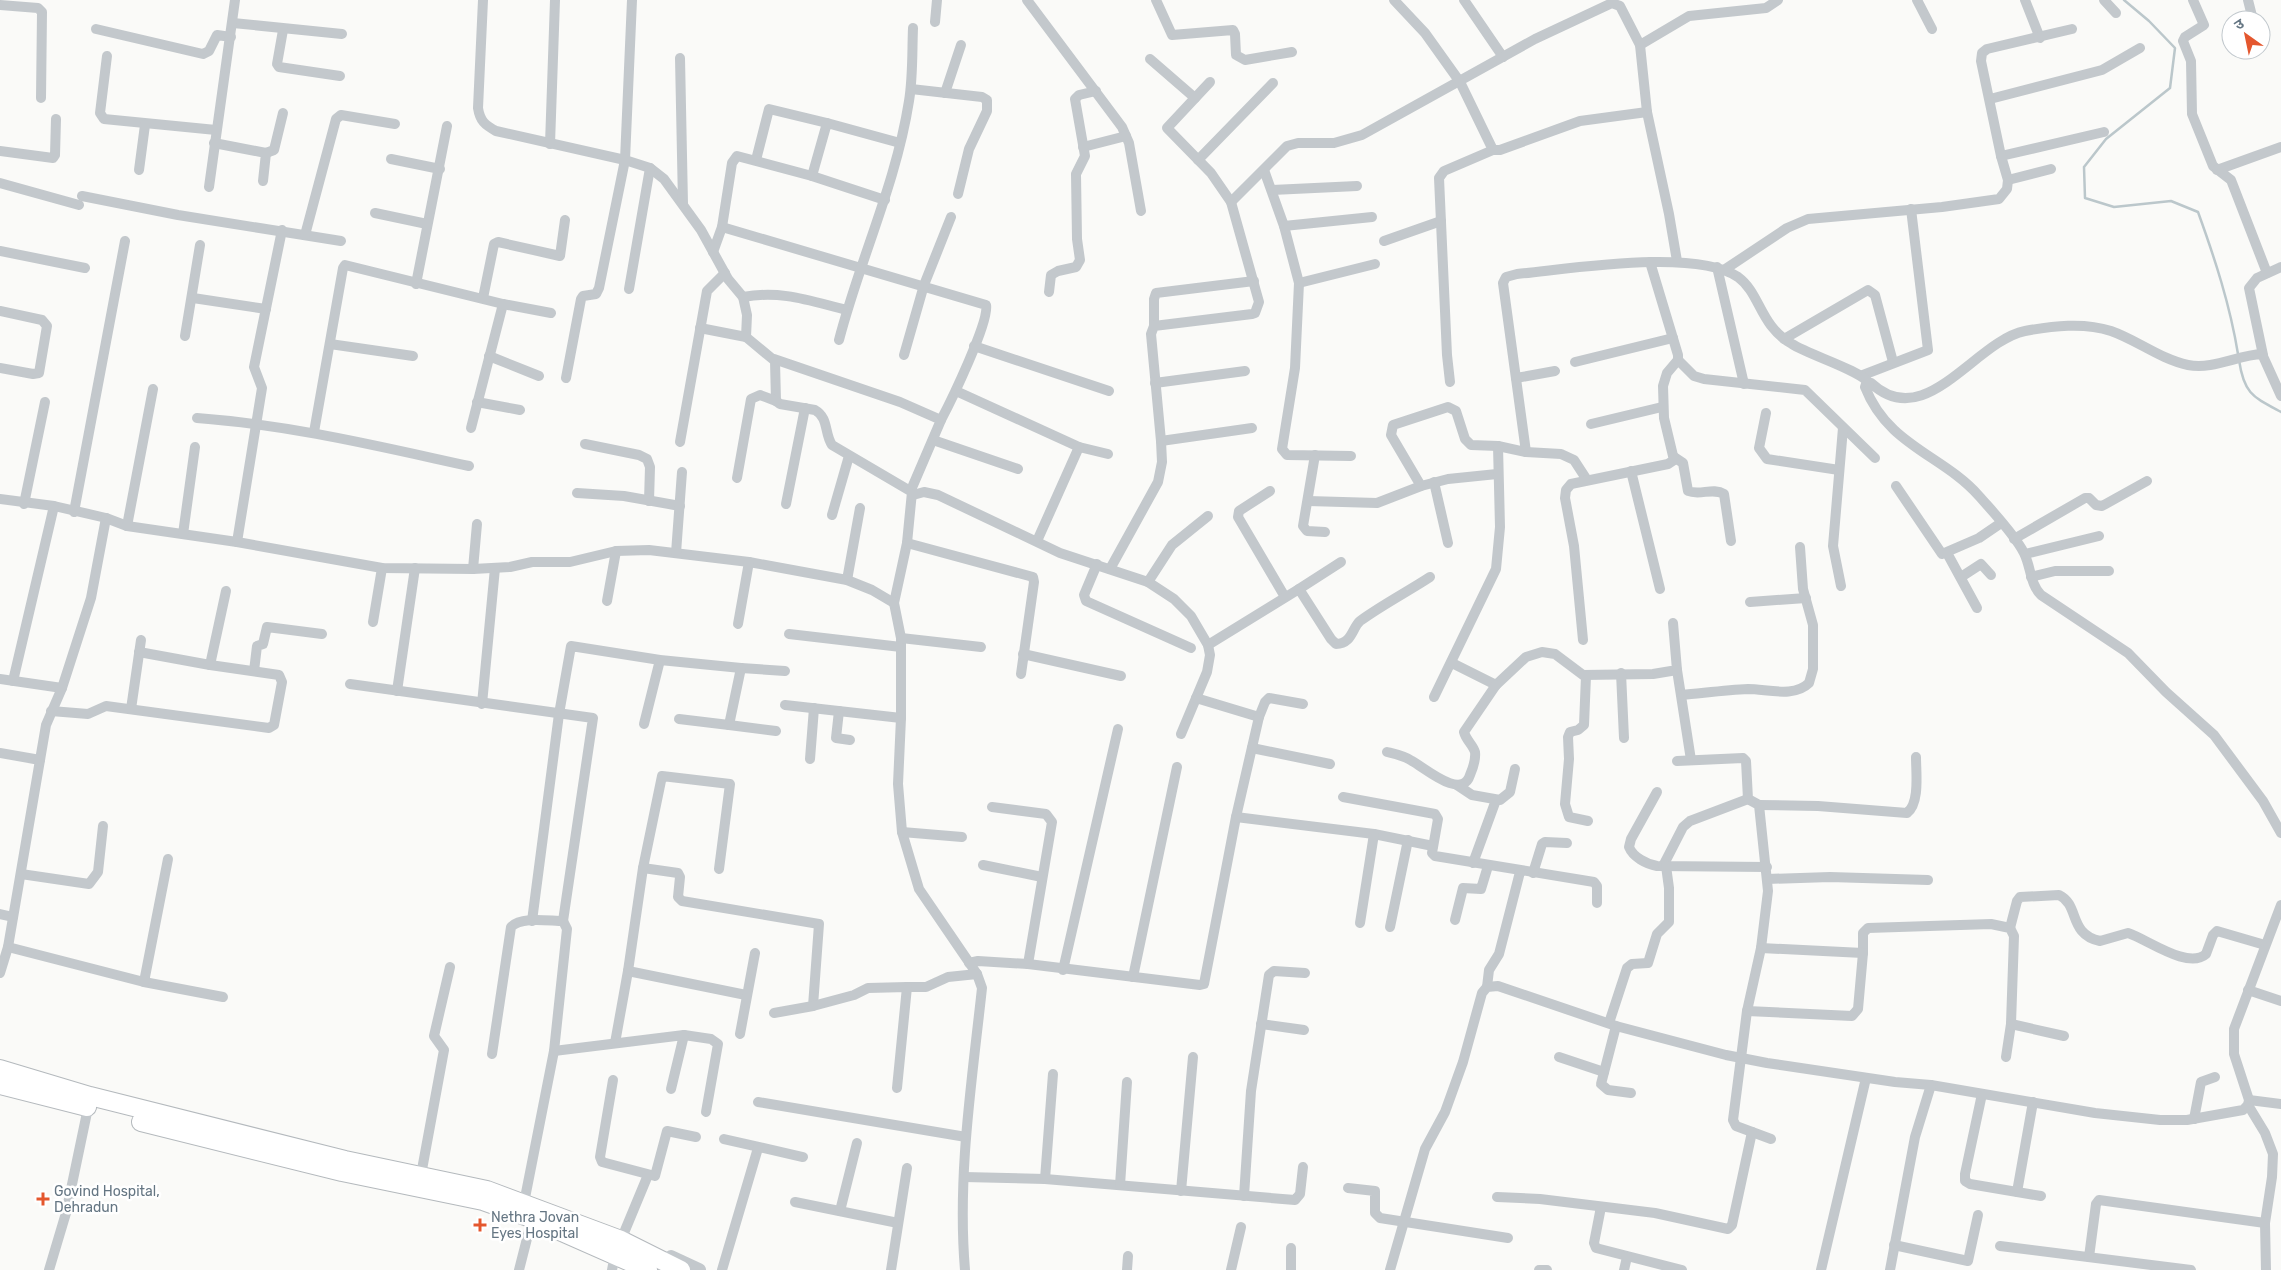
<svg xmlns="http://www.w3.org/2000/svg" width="2281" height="1270" font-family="Rubik,'Noto Sans Devanagari',sans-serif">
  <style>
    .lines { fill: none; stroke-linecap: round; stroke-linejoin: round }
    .stream { stroke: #bbc7cb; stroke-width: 2.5 }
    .trunk-casing { stroke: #b4b9bd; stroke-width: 20 }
    .minor { stroke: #c3c8cc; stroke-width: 10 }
    .tertiary { stroke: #c3c8cc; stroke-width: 14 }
    .trunk { stroke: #fff; stroke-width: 18 }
    .poi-dot { fill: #e4572e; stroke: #fff; stroke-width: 2 }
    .labels { text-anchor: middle; stroke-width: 5; stroke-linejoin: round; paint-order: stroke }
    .poi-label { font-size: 14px; fill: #657683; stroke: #fff; text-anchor: start }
  </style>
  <rect width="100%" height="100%" fill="#fafaf8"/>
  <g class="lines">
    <g class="stream">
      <path d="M2124,0L2149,21L2175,48L2170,88L2106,139L2084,167L2085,198L2114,207L2171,201L2198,212C2215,259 2230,305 2238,354"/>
      <path d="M2239,360C2244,394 2253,397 2281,412"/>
    </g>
    <defs>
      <g id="trunk">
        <polyline points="0,1069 90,1096 345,1160 487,1190 621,1240 681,1270"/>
        <polyline points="0,1085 87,1107"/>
        <polyline points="141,1122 342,1172 483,1201 528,1217 648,1270"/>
      </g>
    </defs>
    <use href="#trunk" class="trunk-casing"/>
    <g class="minor">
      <path d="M483,0L478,108C480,121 485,125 496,131L625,160L650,168L664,179L701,230L728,279L743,297L747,315L746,337L775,361L776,401L780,404L815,410C829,418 824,433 832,445L912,492L907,543L894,603L901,638V718L898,784L902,832L919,889L977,974L982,988C972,1081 957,1176 965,1270"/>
      <polyline points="1027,0 1122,127 1129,143 1141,211"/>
      <polyline points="1156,0 1172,35 1233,30 1235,34 1236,55 1245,60 1292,52"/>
      <polyline points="1394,0 1425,33 1460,82 1493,150 1500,150 1580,121 1647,112"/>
      <polyline points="1464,0 1503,57"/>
      <polyline points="1917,0 1932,29"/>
      <polyline points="2025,0 2040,38"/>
      <polyline points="2104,0 2116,13"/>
      <polyline points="2193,0 2204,25 2185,37 2183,41 2191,61 2192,114 2213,166 2231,180 2267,273"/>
      <polyline points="2248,0 2253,20"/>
      <polyline points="0,5 38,8 42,12 41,98"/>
      <polyline points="935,22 937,0"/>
      <polyline points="233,23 342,34"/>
      <polyline points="96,29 203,54 209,51 217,35 231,37"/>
      <polyline points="283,30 277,64 279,67 340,76"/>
      <polyline points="1640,45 1689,16 1766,8 1778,0"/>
      <polyline points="107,56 100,113 104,119 216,130"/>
      <polyline points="680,58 683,204"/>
      <polyline points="1150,59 1195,98"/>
      <polyline points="911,89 982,97 987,100 987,111 969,149 958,194"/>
      <polyline points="945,93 961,45"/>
      <polyline points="1990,99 2102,70 2140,48"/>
      <polyline points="214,143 266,153 263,181"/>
      <polyline points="550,144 555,0"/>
      <polyline points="1083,147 1126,136"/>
      <polyline points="0,151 53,158 55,155 56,119"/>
      <polyline points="266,153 274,150 283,113"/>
      <polyline points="2001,156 2104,132"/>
      <polyline points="391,159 440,169"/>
      <polyline points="756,160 769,109 827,123"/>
      <polyline points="1198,160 1273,83"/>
      <polyline points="139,170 145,125"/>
      <polyline points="1264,170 1284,226 1299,283 1295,368 1282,449 1287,455 1351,456"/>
      <polyline points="2217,170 2281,147"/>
      <polyline points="812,176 827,123 900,143"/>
      <polyline points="2008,180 2051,169"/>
      <polyline points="0,183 79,205"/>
      <polyline points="209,187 235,0"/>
      <polyline points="1272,190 1357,186"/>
      <polyline points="82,196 178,215 341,241"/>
      <polyline points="1231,202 1287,146 1298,143 1334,143 1362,135 1535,39 1612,3 1620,6 1640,45 1647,112 1669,214 1677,261"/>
      <polyline points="375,213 427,224"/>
      <polyline points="1284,226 1372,217"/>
      <path d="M722,227L986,305C990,321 950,403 941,420"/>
      <polyline points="305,235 336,119 341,115 395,124"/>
      <polyline points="1384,241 1441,221"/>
      <polyline points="0,251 85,268"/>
      <polyline points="713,252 722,227 732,163 737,156 812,176 885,200"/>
      <polyline points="1717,267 1744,384"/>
      <polyline points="1724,270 1787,228 1808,219 1942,207 1999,199 2007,189 2008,180 2001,156 1981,61 1982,53 1987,49 2072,29"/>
      <polyline points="1299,283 1375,264"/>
      <polyline points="416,284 447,126"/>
      <polyline points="629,289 650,168"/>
      <polyline points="1049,292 1051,275 1058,271 1076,267 1080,260 1077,239 1076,174 1085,156 1075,99 1079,95 1096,91"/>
      <path d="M743,297C782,290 810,301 847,310"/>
      <polyline points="193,298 266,309"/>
      <polyline points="483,298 494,244 498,242 560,256 565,220"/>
      <polyline points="0,311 42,320 47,326 39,373 33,374 0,368"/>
      <polyline points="1154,326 1154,299 1156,293 1254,281"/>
      <polyline points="700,328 746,337"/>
      <polyline points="185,336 200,245"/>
      <polyline points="1784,339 1868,290 1875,295 1893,362"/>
      <path d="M839,340C860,259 896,184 909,101C913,77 912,52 913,28"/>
      <polyline points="330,344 413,356"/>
      <polyline points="974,346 1109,391"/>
      <polyline points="904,355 924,285 951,217"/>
      <polyline points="2263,355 2249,288 2257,278 2281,267"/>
      <polyline points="489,356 539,376"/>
      <polyline points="774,359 900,402 941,420 911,490"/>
      <polyline points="1678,360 1694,376 1704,379 1805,390 1875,458"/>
      <polyline points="1575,362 1673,338"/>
      <polyline points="1863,375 1928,350 1911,209"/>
      <polyline points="566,378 581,299 583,296 596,294 599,288 625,160 632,0"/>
      <polyline points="1516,378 1555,371"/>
      <polyline points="1450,382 1447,355 1439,178 1444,171 1493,150"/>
      <polyline points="1155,383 1245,371"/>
      <polyline points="956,391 1079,447 1108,454"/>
      <path d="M2281,396L2262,354C2238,355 2213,370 2188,365C2160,359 2137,340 2111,331C2084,322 2052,326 2025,331C1975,341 1925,434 1871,383L1866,384L1865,387C1888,446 1943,455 1979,496C1993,512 2015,535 2024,553C2031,567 2030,584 2041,595L2128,653L2166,692L2214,735L2263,801L2281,833"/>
      <polyline points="477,402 520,410"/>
      <polyline points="1766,413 1759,448 1767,459 1839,470"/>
      <path d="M197,418C291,425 377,446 469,466"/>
      <polyline points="1591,424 1662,407"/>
      <polyline points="471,428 503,304"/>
      <polyline points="314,432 343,268 345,265 503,304 551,313"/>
      <polyline points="933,440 1018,469"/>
      <polyline points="1161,441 1252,428"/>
      <polyline points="680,442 707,291 725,273"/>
      <polyline points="585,444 639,455 647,459 650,467 649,501"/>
      <path d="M1526,452L1503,283L1506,277L1517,274C1570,269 1695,248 1738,277C1761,294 1759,325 1792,344C1809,355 1860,370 1869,383"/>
      <polyline points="1315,455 1303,526 1307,531 1325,532"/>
      <path d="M1674,457L1683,463L1688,491C1700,496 1713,487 1724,494L1731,541"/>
      <polyline points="1631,471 1660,589"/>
      <polyline points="737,478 751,399 760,395 776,401"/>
      <polyline points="1434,482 1448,543"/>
      <polyline points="1421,486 1391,435 1393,425 1448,407 1456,411 1465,439 1471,445 1498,446 1526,452 1561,454 1574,460 1587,480"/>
      <polyline points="1896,486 1942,554 1979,538 2001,523"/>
      <polyline points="1270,491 1239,511 1238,517 1285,597"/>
      <polyline points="577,493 624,496 680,506"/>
      <polyline points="913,495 924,492 938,495 1060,553 1148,582 1174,599 1191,616 1208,645 1210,655 1207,672 1181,734"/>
      <polyline points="0,499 54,506 106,518 127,526 237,542 382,568 473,569 510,567 532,562 570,562 616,551 649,550 749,562 847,580 872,590 894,603"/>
      <polyline points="1308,501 1377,503 1421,486 1448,479 1497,474"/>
      <polyline points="24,504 45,402"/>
      <polyline points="786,504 805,408"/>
      <polyline points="74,512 125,241"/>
      <polyline points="832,515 849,456"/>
      <polyline points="127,526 153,389"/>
      <polyline points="183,534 195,447"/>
      <polyline points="2014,539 2085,498 2089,498 2096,505 2102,506 2147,481"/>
      <polyline points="1037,541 1079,447"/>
      <polyline points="237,542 262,388 254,367 282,230"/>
      <polyline points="907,543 1033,577 1034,582 1021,674"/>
      <polyline points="676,553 682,472"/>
      <polyline points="1947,553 1977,608"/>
      <polyline points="2025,554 2099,536"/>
      <polyline points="1097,564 1084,595 1086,601 1191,648"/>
      <polyline points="473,569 477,524"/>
      <polyline points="1110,569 1158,482 1162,462 1161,441 1151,334 1154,326 1252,314 1255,313 1259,302 1231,202 1211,173 1167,128 1210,82"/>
      <polyline points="1961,577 1981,564 1991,575"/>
      <polyline points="2031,577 2055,571 2109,571"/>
      <polyline points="847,580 860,508"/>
      <polyline points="1148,582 1172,545 1208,516"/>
      <polyline points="1841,586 1833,546 1843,428"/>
      <polyline points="1299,589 1341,562"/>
      <polyline points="607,601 616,551"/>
      <polyline points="1750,602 1806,598"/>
      <polyline points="373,622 382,568"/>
      <polyline points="738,624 749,562"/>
      <polyline points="789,634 901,647"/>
      <polyline points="901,638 981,647"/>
      <polyline points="1583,640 1574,546 1565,498 1566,490 1571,484 1668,464 1674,460 1664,418 1663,386 1667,373 1678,360 1678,355 1650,262"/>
      <path d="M1208,645L1299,589L1331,639L1336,644C1352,644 1352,628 1360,621C1382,605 1407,592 1430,577"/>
      <polyline points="1023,654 1121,676"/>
      <polyline points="1452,663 1496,685 1526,657 1542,652 1555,654 1583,675 1653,674 1677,670 1673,623"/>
      <polyline points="210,665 226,591"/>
      <polyline points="741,668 785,671"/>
      <polyline points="1677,670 1691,760"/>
      <polyline points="254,671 257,646 263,644 267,627 322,634"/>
      <polyline points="1621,673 1624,738"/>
      <polyline points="1586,676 1584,725 1578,730 1570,732 1568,737 1569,759 1565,804 1569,817 1588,821"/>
      <polyline points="0,679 62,688"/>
      <polyline points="13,681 54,506"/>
      <polyline points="350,684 593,718 563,921"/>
      <polyline points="397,691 415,568"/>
      <path d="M1682,695C1704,693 1726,690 1748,689C1767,689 1794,698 1809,683L1813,669V625L1803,589L1800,547"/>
      <polyline points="1434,697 1496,569 1500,527 1498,446"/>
      <polyline points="1196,698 1259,717 1265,702 1269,698 1303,704"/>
      <polyline points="482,704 495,568"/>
      <polyline points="785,705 901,718"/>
      <polyline points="131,709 141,640"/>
      <polyline points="51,711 88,714 106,706 269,728 274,725 282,682 279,675 210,665 139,652"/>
      <polyline points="839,711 836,738 850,740"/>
      <polyline points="679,719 729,725"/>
      <polyline points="644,724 660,660"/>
      <polyline points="1252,748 1330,764"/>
      <path d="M1387,752C1395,754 1405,756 1412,761C1424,767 1462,801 1470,775C1473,768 1476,760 1475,752C1473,745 1466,740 1464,732L1496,685"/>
      <polyline points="0,753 40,760"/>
      <polyline points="810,759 814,708"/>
      <polyline points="1677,761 1743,758 1746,761 1748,799 1759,805 1768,891 1761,948 1747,1011 1733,1120 1736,1126 1771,1139"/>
      <polyline points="1457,785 1472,795 1500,800 1510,792 1515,769"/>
      <path d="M1657,792L1631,839L1629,847C1633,857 1646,864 1657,866L1767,867"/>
      <polyline points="1343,797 1435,814 1438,819 1432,853 1435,856 1594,882 1597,886 1597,903"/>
      <path d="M1759,805L1818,806L1907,813C1920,803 1916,773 1916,757"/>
      <polyline points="992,807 1046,814 1052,822 1028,964"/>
      <polyline points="1236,817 1374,834 1433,846"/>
      <polyline points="902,832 962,837"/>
      <polyline points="1473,863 1496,800"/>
      <polyline points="983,865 1042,877"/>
      <polyline points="1663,866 1683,827 1690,821 1748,799"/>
      <polyline points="643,868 678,873 680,877 678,897 682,901 819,924 813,1006 774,1013"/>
      <polyline points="1533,873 1542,844 1545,842 1567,843"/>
      <polyline points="21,874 89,884 98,872 103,826"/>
      <polyline points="1767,879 1830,877 1928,880"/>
      <polyline points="0,914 13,917"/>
      <polyline points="1455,920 1463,888 1481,889 1488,866"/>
      <polyline points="532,921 559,714 571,646 660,660 741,668 729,725 776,731"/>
      <polyline points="1360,923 1374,834"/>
      <polyline points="1390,927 1408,840"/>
      <path d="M2010,928L2017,901L2020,897L2059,895C2080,905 2068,934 2100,941L2128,933C2147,939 2188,970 2206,954L2213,935L2217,931L2265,945"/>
      <polyline points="8,947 144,982 223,997"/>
      <polyline points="1863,953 1863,933 1868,928 1991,924 2010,928 2014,936 2011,1024 2006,1057"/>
      <polyline points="969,963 978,961 1028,964 1200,985 1204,984 1236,817 1259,717"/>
      <polyline points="1063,970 1118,729"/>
      <polyline points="628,971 746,995"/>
      <polyline points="0,973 8,947 46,725 62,688 91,598 106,518"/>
      <polyline points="1133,977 1177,767"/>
      <polyline points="144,982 168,859"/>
      <polyline points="907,987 926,987 948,977 977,974"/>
      <polyline points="1487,987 1489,970 1499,954 1520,872"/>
      <polyline points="2248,990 2281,1001"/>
      <polyline points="813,1006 854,995 868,988 907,987 897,1088"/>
      <polyline points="1747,1011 1852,1016 1858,1009 1863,953 1761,948"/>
      <polyline points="1609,1023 1627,968 1632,964 1648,963 1657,934 1669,922 1669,888 1666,866"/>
      <polyline points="1261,1024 1304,1030"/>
      <polyline points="2011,1024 2064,1036"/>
      <polyline points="1616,1026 1601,1084 1608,1090 1631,1093"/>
      <polyline points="740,1034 755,953"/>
      <polyline points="684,1035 711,1039 718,1044 706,1112"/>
      <polyline points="615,1043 628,971 643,868 662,776 730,784 719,869"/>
      <polyline points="554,1051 684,1035 671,1089"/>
      <path d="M492,1054L511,927C521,916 549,921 563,921L567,929L554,1051L524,1203"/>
      <polyline points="1559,1057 1604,1072"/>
      <polyline points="613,1080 600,1157 602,1162 655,1176 667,1131 696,1137"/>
      <polyline points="1982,1094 1965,1174 1965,1181 1970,1184 2041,1196"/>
      <polyline points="2249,1100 2281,1104"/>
      <polyline points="758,1102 966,1137"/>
      <polyline points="2248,1105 2265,1133 2273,1154 2272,1177 2265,1223 2266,1270"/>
      <polyline points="2194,1119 2201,1082 2215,1077"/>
      <polyline points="724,1139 803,1157"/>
      <polyline points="421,1175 444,1050 434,1036 450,967"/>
      <polyline points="964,1177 1045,1179 1295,1200 1300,1194 1303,1167"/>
      <polyline points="1045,1179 1053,1074"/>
      <polyline points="1120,1185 1127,1082"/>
      <polyline points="1348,1188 1375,1191 1375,1213 1380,1218 1508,1238"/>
      <polyline points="1181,1191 1193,1057"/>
      <polyline points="2017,1192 2033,1102"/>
      <polyline points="1244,1196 1251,1091 1269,975 1274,971 1305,973"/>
      <polyline points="1497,1197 1540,1199 1655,1213 1728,1229 1732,1225 1752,1132"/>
      <polyline points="795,1202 898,1223"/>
      <polyline points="1601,1207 1594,1243 1596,1248 1682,1270"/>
      <polyline points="840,1211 857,1143"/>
      <polyline points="621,1240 648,1175"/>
      <polyline points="1894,1245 1968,1261 1978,1215"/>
      <polyline points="2000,1246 2191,1270"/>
      <polyline points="2089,1257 2096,1204 2099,1200 2265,1223"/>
      <polyline points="49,1270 66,1213 89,1103"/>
      <polyline points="519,1270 532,1219"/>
      <polyline points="612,1270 615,1255"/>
      <polyline points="722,1270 758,1148"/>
      <polyline points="891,1270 907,1168"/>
      <polyline points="1127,1270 1128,1256"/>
      <polyline points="1231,1270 1241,1227"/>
      <polyline points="1291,1270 1291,1248"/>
      <polyline points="1390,1270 1425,1149 1445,1112 1463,1062 1482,993 1487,987 1498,986 1616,1026 1726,1055 1767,1063 1895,1082 1931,1085 2095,1113 2160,1120 2187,1120 2243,1110 2248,1105 2249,1100 2234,1054 2234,1029 2281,905"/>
      <polyline points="1539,1270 1547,1270"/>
      <polyline points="1624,1270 1627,1257"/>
      <polyline points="1821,1270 1866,1078"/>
      <polyline points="1890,1270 1915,1137 1931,1085"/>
    </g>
    <polyline class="tertiary" points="671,1257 699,1270"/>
    <use href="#trunk" class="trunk"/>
  </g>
  <g class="poi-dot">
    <path d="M40.5 1191.5h5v5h5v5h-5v5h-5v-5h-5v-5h5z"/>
    <path d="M477.5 1217.5h5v5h5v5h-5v5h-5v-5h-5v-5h5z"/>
  </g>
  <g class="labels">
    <g class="poi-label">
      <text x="54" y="1196">Govind Hospital,<tspan x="54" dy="16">Dehradun</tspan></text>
      <text x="491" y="1222">Nethra Jovan<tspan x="491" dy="16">Eyes Hospital</tspan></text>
    </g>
  </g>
  <g transform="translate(2246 35) rotate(327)"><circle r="24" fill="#ffffff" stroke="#c1c8cd"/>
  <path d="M0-4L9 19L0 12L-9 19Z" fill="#e4572e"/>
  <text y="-8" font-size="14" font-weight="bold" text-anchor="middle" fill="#657683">उ</text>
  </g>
</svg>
